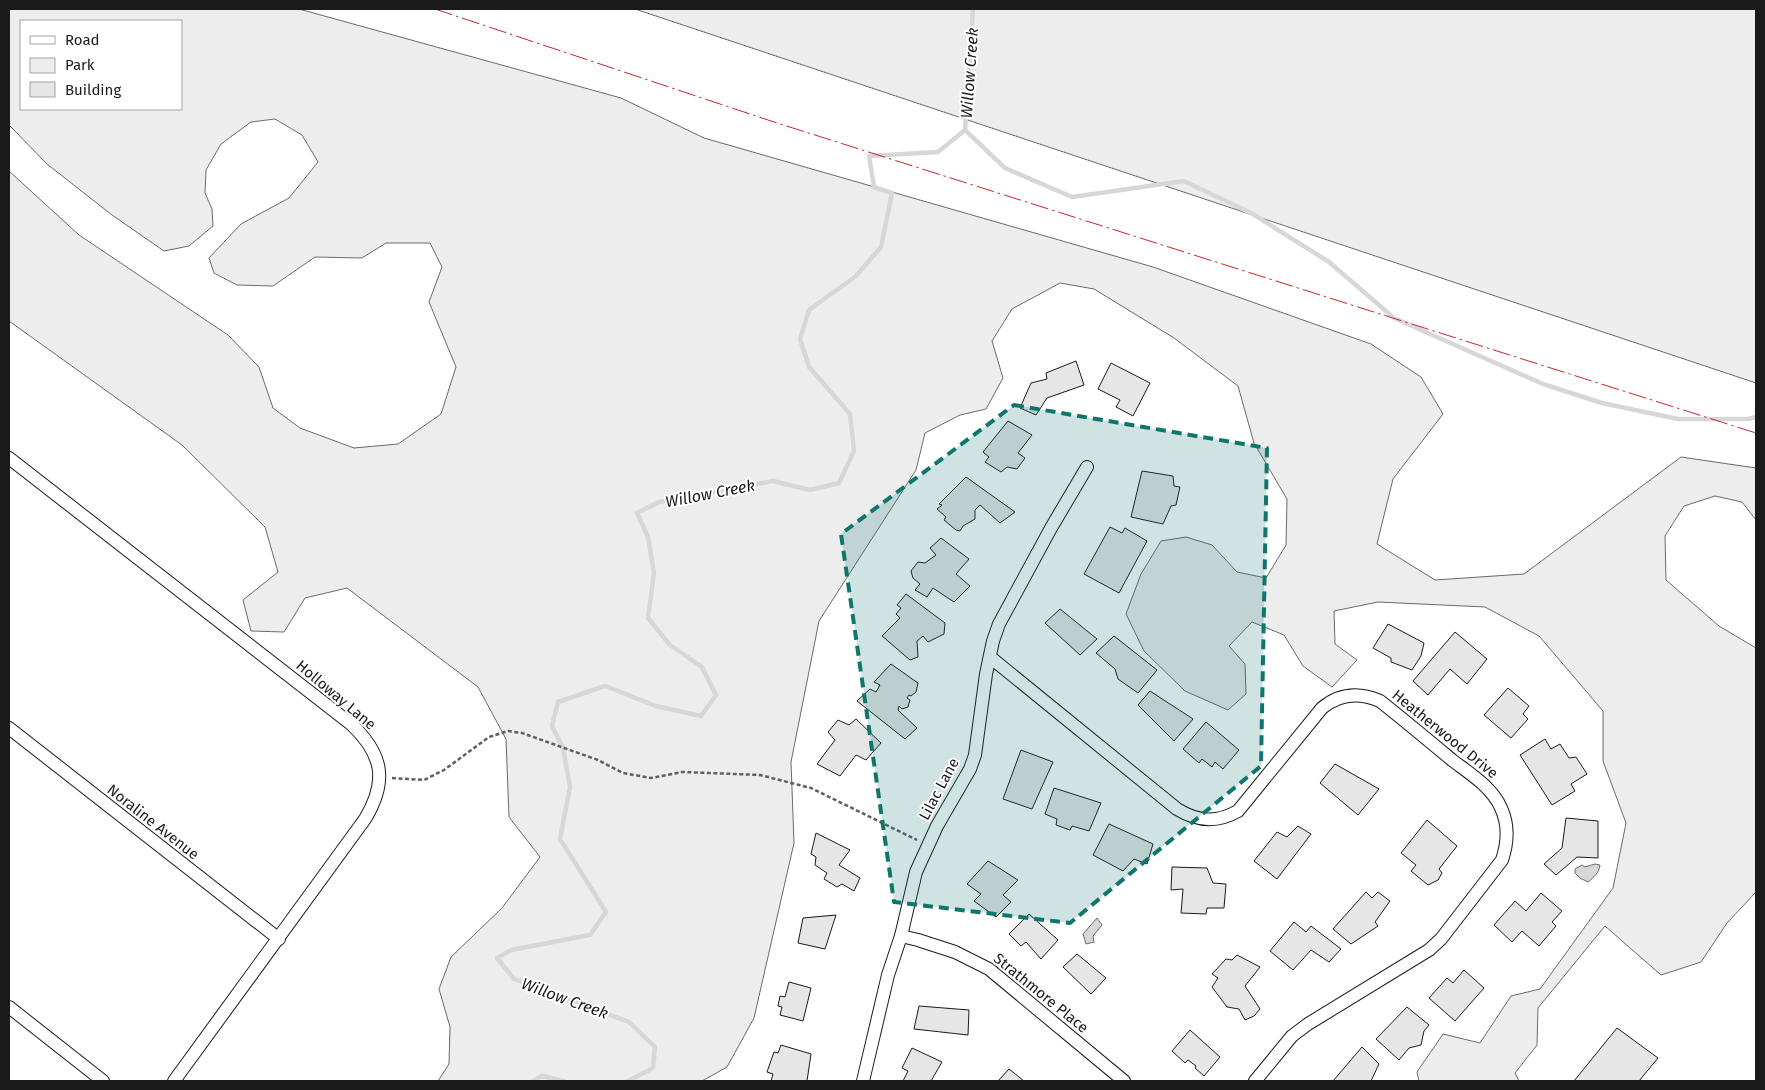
<svg xmlns="http://www.w3.org/2000/svg" width="1765" height="1090" font-family="'Fira Sans',sans-serif">
  <style>
    .green { fill: #ededed; stroke: #6a6a6a; fill-rule: evenodd }
    .water { fill: #d7d7d7; stroke: #6a6a6a }
    .lines { fill: none; stroke-linecap: round; stroke-linejoin: round }
    .stream { stroke: #d7d7d7; stroke-width: 4.5 }
    .building { fill: #e6e6e6; stroke: #1a1a1a }
    .street-casing { stroke: #1a1a1a; stroke-width: 14 }
    .path { stroke: #5f5f5f; stroke-width: 2.5; stroke-dasharray: 4 2.5; stroke-linecap: butt }
    .street { stroke: #fff; stroke-width: 12 }
    .power { stroke: #c62828; stroke-width: 1; stroke-dasharray: 18 4 2.5 4; stroke-linecap: butt }
    .marked { fill: #0f766e; fill-opacity: 0.2; stroke: #0f766e; stroke-width: 4; stroke-dasharray: 10 6; stroke-linejoin: round }
    .labels { text-anchor: middle; stroke-width: 4; stroke-linejoin: round; paint-order: stroke }
    .street-label { font-size: 15px; fill: #1a1a1a; stroke: #fff }
    .water-label { font-size: 16px; font-style: italic; fill: #1a1a1a; stroke: #fff }
  </style>
  <rect width="100%" height="100%" fill="#fff"/>
  <g class="green">
    <path d="M9,9H299L621,98L704,138L1153,267L1371,344L1421,377L1443,414L1393,479L1377,544L1435,580L1524,574L1681,457L1756,468V520L1742,502L1715,496L1684,506L1665,536L1666,580L1719,626L1756,648V892L1727,923L1701,962L1661,975L1605,926L1538,1008L1537,1045L1515,1073L1519,1081H1419L1417,1072L1443,1034L1480,1043L1511,996L1540,989L1613,888L1626,823L1603,761V711L1539,636L1485,607L1378,602L1334,611L1335,644L1357,660L1332,687L1303,666L1284,635L1252,622L1229,646L1245,664L1246,694L1228,710L1185,691L1144,651L1126,614L1141,574L1161,541L1186,537L1212,545L1237,572L1266,578L1286,545L1287,499L1254,443L1238,386L1174,338L1094,289L1060,283L1012,309L992,341L1003,378L986,409L960,415L925,433L916,470L819,621L791,762L794,843L754,1018L727,1067L702,1081H438L449,1064L450,1027L439,989L451,957L502,908L540,857L509,817L506,739L478,687L347,588L305,598L284,632L251,631L243,600L278,572L265,527L182,445L9,321V171L79,235L228,335L259,367L273,408L300,428L354,448L398,444L441,414L456,367L429,302L442,267L430,243H386L362,258L315,257L273,286L237,285L214,273L209,258L241,224L289,198L318,162L302,135L275,119L251,122L221,144L206,170L205,193L212,209L213,226L189,246L164,251L112,215L47,164L9,125ZM21,21H181V109H21Z"/>
    <polygon points="635,9 1756,9 1756,383"/>
  </g>
  <g class="water">
    <path d="M1595,864L1600,865C1599,873 1594,877 1588,882L1580,878L1575,873V869L1582,865L1585,867Z"/>
    <polygon points="1097,918 1102,925 1093,936 1094,942 1086,944 1083,934"/>
  </g>
  <g class="lines">
    <g class="stream">
      <polyline points="965,130 1005,168 1072,197 1184,181 1251,213 1329,262 1394,318 1543,384 1602,403 1678,419 1748,419 1756,417"/>
      <polyline points="533,1081 542,1076 564,1081"/>
      <polyline points="628,1081 653,1068 655,1047 629,1022 514,979 497,958 511,950 590,935 606,912 560,839 570,787 563,748 552,726 558,702 605,686 656,706 701,716 716,695 702,667 670,645 648,618 654,573 648,537 637,513 659,502 773,481 810,490 839,483 854,451 850,414 809,367 800,339 809,310 856,276 881,247 892,193 874,187 869,156 938,152 965,130 973,9"/>
    </g>
  </g>
  <g class="building">
    <polygon points="1076,361 1084,385 1047,398 1036,415 1020,408 1031,383 1047,379 1046,373"/>
    <polygon points="1111,363 1150,383 1133,416 1116,407 1120,400 1098,389"/>
    <polygon points="1008,421 1032,435 1018,453 1025,458 1017,469 1007,467 1001,472 985,462 989,457 983,452"/>
    <polygon points="1142,471 1173,476 1174,486 1180,487 1176,505 1171,506 1163,524 1131,517"/>
    <polygon points="966,477 1015,512 1000,523 980,505 975,510 975,519 963,526 960,531 956,530 944,520 946,517 937,509 942,505 939,504"/>
    <polygon points="1110,527 1122,533 1125,528 1147,541 1119,593 1084,574"/>
    <polygon points="941,538 969,559 956,574 970,586 954,602 933,588 927,597 915,590 920,584 913,578 911,571 918,562 925,563 936,555 930,548"/>
    <polygon points="906,594 945,623 944,634 928,642 923,636 917,641 918,657 910,660 882,636 900,618 896,614 901,608 897,605"/>
    <polygon points="1060,609 1097,639 1080,655 1045,623"/>
    <polygon points="1388,624 1424,643 1421,656 1412,670 1391,662 1391,658 1373,648"/>
    <polygon points="1455,632 1487,659 1467,684 1450,669 1428,695 1413,681"/>
    <polygon points="1114,636 1157,670 1138,693 1118,679 1115,669 1096,653"/>
    <polygon points="891,664 918,683 916,692 911,696 909,695 907,698 910,700 908,707 902,709 899,706 898,710 917,728 905,739 857,701 870,689 876,692 880,685 874,682"/>
    <polygon points="1508,688 1529,706 1523,714 1528,719 1511,738 1484,715"/>
    <polygon points="1150,691 1193,719 1174,741 1138,705"/>
    <polygon points="856,719 881,743 866,760 856,755 840,776 817,764 835,740 828,732 838,720 849,725"/>
    <polygon points="1206,722 1239,750 1223,769 1215,762 1212,767 1202,759 1199,763 1183,749"/>
    <polygon points="1545,739 1551,749 1560,744 1569,758 1576,757 1587,774 1571,784 1575,791 1552,805 1520,755"/>
    <polygon points="1021,750 1053,762 1032,809 1003,799"/>
    <polygon points="1335,764 1379,789 1358,815 1320,783"/>
    <polygon points="1054,788 1101,803 1089,831 1072,826 1070,830 1056,825 1057,819 1045,814"/>
    <polygon points="1566,818 1598,821 1598,858 1577,857 1556,875 1544,864 1562,848"/>
    <polygon points="1427,820 1457,846 1439,869 1442,873 1438,880 1428,885 1411,871 1416,865 1401,853"/>
    <polygon points="1109,824 1153,844 1147,864 1134,859 1123,871 1093,855"/>
    <polygon points="1298,826 1311,834 1277,879 1254,861 1277,832 1287,837"/>
    <polygon points="816,833 850,850 839,865 860,878 854,891 842,884 837,887 824,879 827,873 815,865 816,857 811,854"/>
    <polygon points="988,861 1018,880 1003,895 1011,902 996,917 974,901 981,894 967,884"/>
    <polygon points="1172,867 1207,868 1213,883 1226,884 1224,908 1207,908 1206,914 1181,913 1183,889 1171,890"/>
    <polygon points="1366,892 1372,898 1378,892 1390,901 1375,922 1378,926 1351,944 1333,929"/>
    <polygon points="1541,893 1562,911 1552,922 1556,926 1539,946 1522,931 1512,942 1494,925 1515,901 1526,911"/>
    <polygon points="1029,914 1058,940 1041,959 1026,942 1021,946 1009,934"/>
    <polygon points="836,915 825,949 798,943 803,918"/>
    <polygon points="1294,922 1306,932 1311,926 1341,949 1329,962 1311,950 1293,970 1270,951"/>
    <polygon points="1077,954 1106,978 1091,994 1063,967"/>
    <polygon points="1237,955 1260,967 1245,986 1260,1009 1254,1016 1245,1020 1239,1009 1227,1007 1212,987 1218,978 1212,974 1226,959 1232,960"/>
    <polygon points="1464,970 1484,988 1455,1021 1429,998 1447,978 1453,983"/>
    <polygon points="789,982 811,988 803,1021 780,1015 782,1007 778,1006 780,996 785,997"/>
    <polygon points="919,1006 969,1010 968,1035 914,1029"/>
    <polygon points="1407,1007 1429,1025 1424,1031 1421,1045 1409,1048 1399,1060 1376,1039"/>
    <polygon points="1617,1028 1658,1058 1639,1081 1574,1081"/>
    <polygon points="1190,1030 1220,1057 1204,1076 1195,1068 1196,1066 1188,1060 1185,1063 1172,1051"/>
    <polygon points="781,1045 811,1054 807,1081 771,1081 773,1074 767,1072 774,1052 778,1053"/>
    <polygon points="1362,1047 1379,1064 1371,1081 1333,1081"/>
    <polygon points="912,1048 942,1062 931,1081 903,1081 908,1071 902,1068"/>
    <polygon points="1009,1069 1024,1081 998,1081"/>
  </g>
  <g class="lines">
    <defs>
      <g id="street">
        <path d="M9,458L351,724C383,754 388,781 365,819L174,1081"/>
        <path d="M990,657L1177,809C1198,822 1217,823 1238,811L1322,708C1340,693 1359,692 1380,701C1404,720 1428,740 1452,760C1469,773 1492,787 1501,808C1509,825 1508,842 1502,860L1441,939L1429,950L1308,1024L1292,1036L1255,1081"/>
        <polyline points="9,728 279,939"/>
        <polyline points="901,936 918,940 955,952 989,969 1124,1081"/>
        <polyline points="9,1007 103,1081"/>
        <polyline points="863,1081 888,975 901,936 916,872 937,826 970,769 975,755 986,674 993,641 999,624 1051,528 1087,467"/>
      </g>
    </defs>
    <use href="#street" class="street-casing"/>
    <polyline class="path" points="392,778 424,780 444,770 489,737 508,731 522,733 598,760 623,773 651,778 682,772 760,775 811,788 917,840"/>
    <use href="#street" class="street"/>
    <polyline class="power" points="435,9 777,123 1756,433"/>
  </g>
  <path class="marked" d="M1014,405L1267,448L1261,766L1070,923L894,902L841,534Z"/>
  <g class="labels">
    <g class="street-label">
      <text transform="translate(336 695) rotate(40)" y="5">Holloway Lane</text>
      <text transform="translate(1445 734) rotate(39)" y="5">Heatherwood Drive</text>
      <text transform="translate(939 789) rotate(-62)" y="5">Lilac Lane</text>
      <text transform="translate(153 822) rotate(38)" y="5">Noraline Avenue</text>
      <text transform="translate(1041 993) rotate(39)" y="5">Strathmore Place</text>
    </g>
    <g class="water-label">
      <text transform="translate(969 73) rotate(-86)" y="6">Willow Creek</text>
      <text transform="translate(710 493) rotate(-11)" y="6">Willow Creek</text>
      <text transform="translate(565 998) rotate(20)" y="6">Willow Creek</text>
    </g>
  </g>
  <rect width="1765" height="1090" fill="none" stroke="#1a1a1a" stroke-width="20"/>
  <rect x="20" y="20" width="162" height="90" fill="#ffffff" stroke="#a3a3a3"/>
  <rect x="30" y="36" width="25" height="8" fill="#ffffff" stroke="#a3a3a3"/>
  <text x="65" y="45" font-size="15" fill="#1a1a1a">Road</text>
  <rect x="30" y="58" width="25" height="15" fill="#ededed" stroke="#a3a3a3"/>
  <text x="65" y="70" font-size="15" fill="#1a1a1a">Park</text>
  <rect x="30" y="82" width="25" height="15" fill="#e6e6e6" stroke="#a3a3a3"/>
  <text x="65" y="95" font-size="15" fill="#1a1a1a">Building</text>
</svg>
